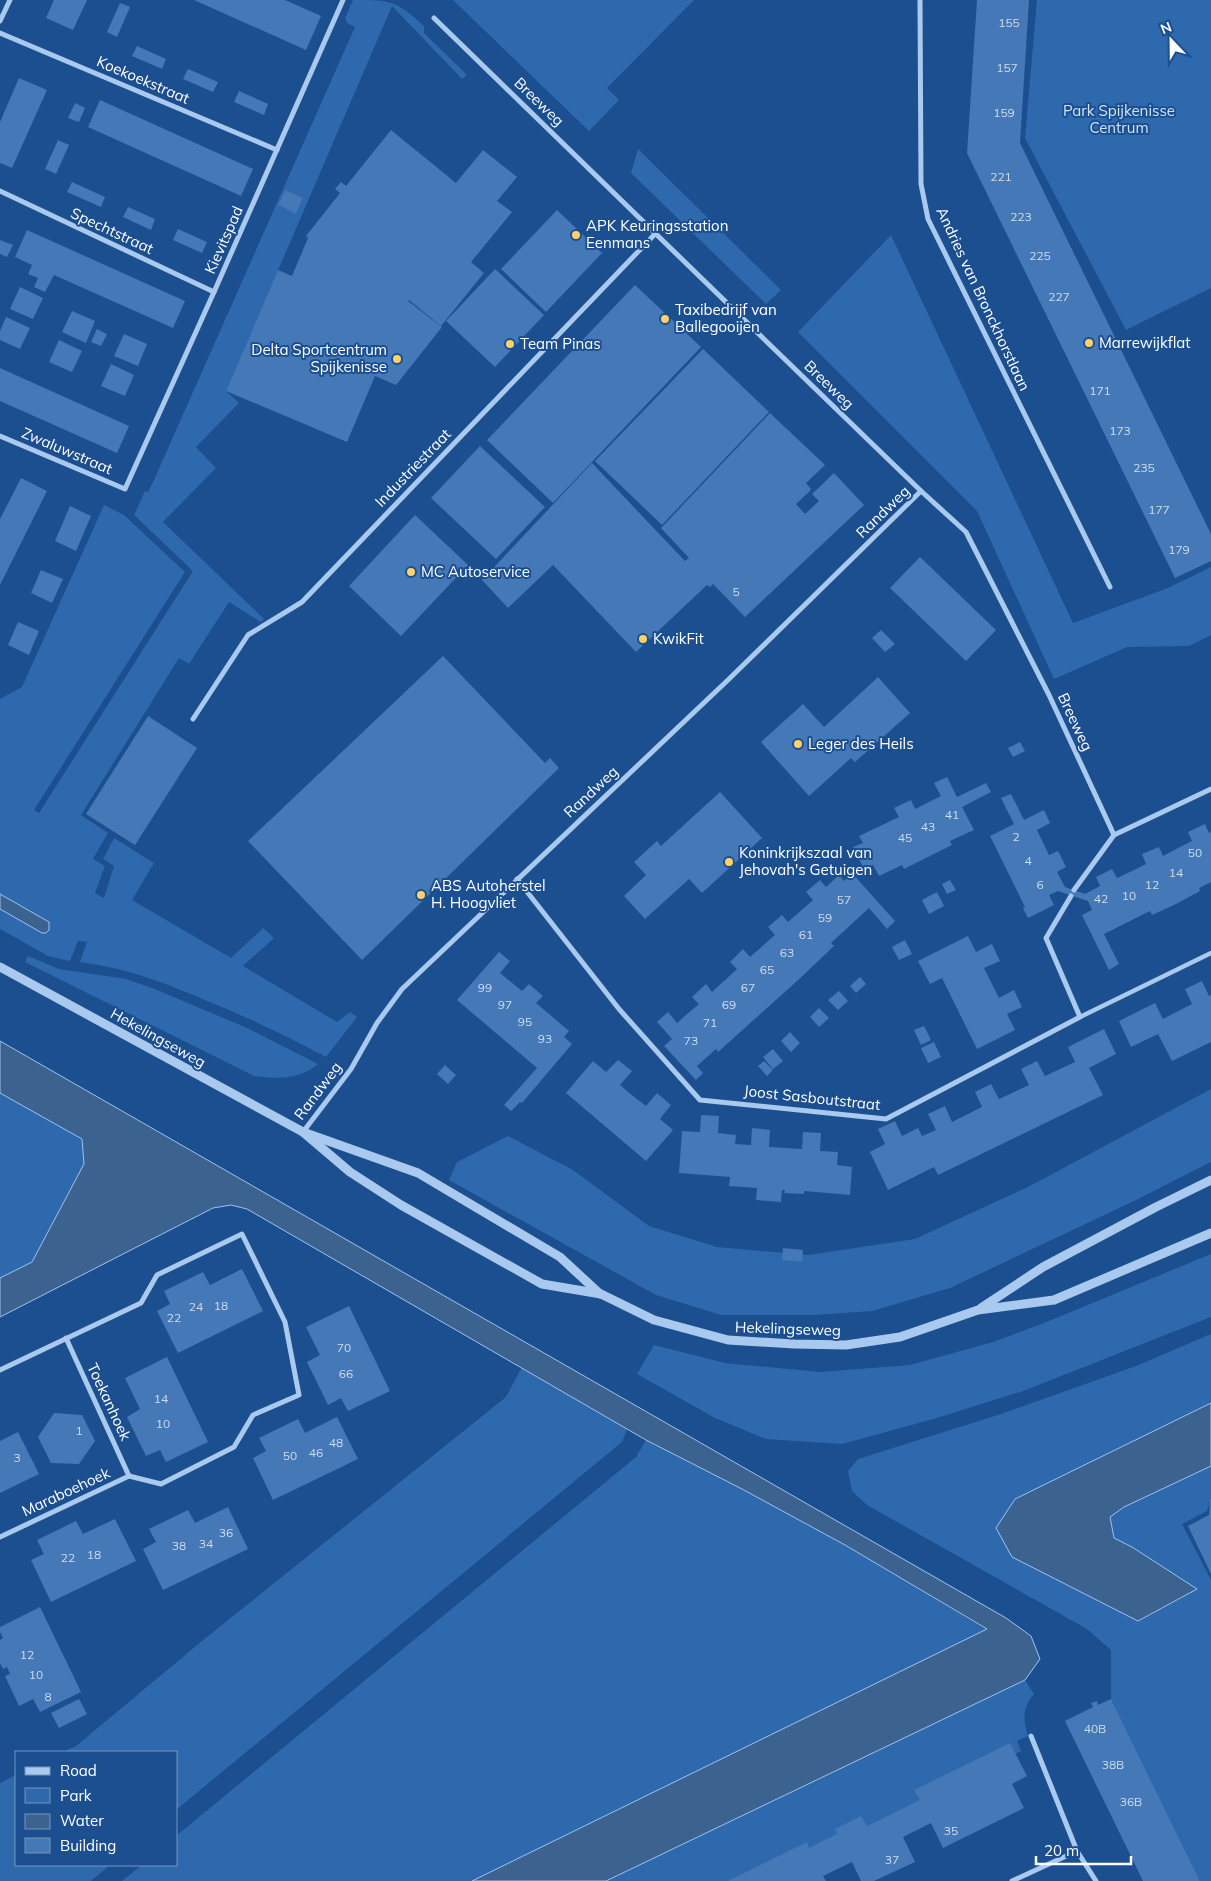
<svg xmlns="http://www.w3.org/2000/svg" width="1211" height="1881" font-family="Mulish,sans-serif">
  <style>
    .green { fill: #2e69ad; fill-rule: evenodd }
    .water { fill: #3c6290; stroke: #9cc4f0 }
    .building { fill: #4478b7 }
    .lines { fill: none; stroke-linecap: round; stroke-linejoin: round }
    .pedestrian { stroke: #a9c9ee; stroke-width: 4.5 }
    .minor { stroke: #a9c9ee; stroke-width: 5 }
    .tertiary { stroke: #a9c9ee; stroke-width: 9 }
    .poi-dot { fill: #ffd166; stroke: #1b4f8f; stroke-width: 2 }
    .labels { text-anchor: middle; stroke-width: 4; stroke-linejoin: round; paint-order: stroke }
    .number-label { font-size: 12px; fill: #d0dded }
    .street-label { font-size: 15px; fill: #fff; stroke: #1b4f8f }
    .park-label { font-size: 15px; fill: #cfe3fa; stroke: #1b4f8f }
    .poi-label { font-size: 15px; fill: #fff; stroke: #1b4f8f; text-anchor: start }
  </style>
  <rect width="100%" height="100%" fill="#1b4f8f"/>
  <g class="green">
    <path d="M353,0C390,0 396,0 424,26V33L467,75L462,79L392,6L226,391L239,403L196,447L216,468L163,522L264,619L261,622L229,602L189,664L179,658L81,815L108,833L93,859L105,866L95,893L104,898L114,866L103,859L114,838L154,863L132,900L231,958L263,928L274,938L243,966L337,1022L350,1012L357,1017L326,1057C289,1037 251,1019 212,1003C165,983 131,969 80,962L87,942L78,941L70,961L48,956L0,929V909L42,933L49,922L0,894V699L22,687L104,505L124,515L185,572L34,810L39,813L193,571L134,515L145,491L148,492L153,482L355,27L347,23L345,18ZM285,190L302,198L296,214L278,205Z"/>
    <polygon points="453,0 694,0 607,88 619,100 589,131"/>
    <polygon points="1037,0 1211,0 1211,288 1126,330 1025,138"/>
    <polygon points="638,149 781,290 766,304 631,173"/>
    <polygon points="891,235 1073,623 1168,588 1211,567 1211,635 1189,646 1127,647 1054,679 977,511 798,332"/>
    <path d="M28,956L59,969L126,979L152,988L245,1027L318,1064C299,1080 277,1079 254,1076L25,962Z"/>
    <polygon points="1211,1089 1211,1162 1134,1201 950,1288 872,1311 815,1315 721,1315 656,1295 449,1180 457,1162 508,1136 573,1170 649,1226 717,1247 808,1255 915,1239 1028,1187"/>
    <polygon points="0,1093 82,1139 84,1164 32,1262 0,1278"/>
    <polygon points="1211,1254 1211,1317 1023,1391 937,1418 842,1444 766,1439 715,1418 637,1374 654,1345 725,1363 821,1372 910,1365 993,1342 1049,1321"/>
    <polygon points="1211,1334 1211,1403 1015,1499 1012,1557 1139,1621 1197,1589 1132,1547 1114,1538 1109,1517 1124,1507 1211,1466 1211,1498 1207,1511 1182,1524 1211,1580 1211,1881 1200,1881 1111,1699 1111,1650 1087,1629 867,1505 852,1491 848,1471 858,1459 1001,1414 1136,1366"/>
    <polygon points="522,1367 627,1429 622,1442 176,1810 176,1752 63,1752 76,1746 202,1641 506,1397"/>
    <polygon points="646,1440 742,1489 845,1545 987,1630 472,1881 122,1881 142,1865 176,1865 176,1836 636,1457"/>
    <path d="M1025,1680L1034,1694C1022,1708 1023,1719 1028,1736L1017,1741L1021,1751L762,1881H606Z"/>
    <polygon points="16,1775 16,1865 110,1865 91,1881 0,1881 0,1783"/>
  </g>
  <g class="water">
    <polygon points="0,894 49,922 49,930 46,933 42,933 0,909"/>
    <polygon points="0,1041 1006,1618 1031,1636 1040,1659 1025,1680 606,1881 472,1881 987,1629 845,1545 742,1489 646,1440 247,1209 231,1205 213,1208 0,1317 0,1278 32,1262 84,1164 82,1139 0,1093"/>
    <polygon points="1211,1403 1211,1466 1124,1507 1110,1517 1114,1538 1132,1547 1197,1589 1138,1621 1012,1557 996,1528 1015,1499"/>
  </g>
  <g class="building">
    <polygon points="54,0 87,0 73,30 46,18"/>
    <polygon points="194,0 285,0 321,16 306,50"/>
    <polygon points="977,0 1029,0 1020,143 1211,534 1211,561 1175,578 967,153"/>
    <polygon points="120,3 130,7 117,37 107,32"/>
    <polygon points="137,46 166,59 162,69 132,56"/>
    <polygon points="188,69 218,82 213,92 183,79"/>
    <polygon points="19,78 47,90 12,168 0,163 0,122"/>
    <polygon points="239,91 268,104 264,115 234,102"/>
    <polygon points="100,100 253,169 241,196 88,127"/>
    <polygon points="75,103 85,108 79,122 68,118"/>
    <polygon points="391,130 456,183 483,150 517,177 497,201 512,212 471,262 484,273 441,326 409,300 408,301 442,327 396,385 375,376 347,442 226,391 278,270 292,276 308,238 306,236 340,193 335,189 341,182 346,186"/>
    <polygon points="58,140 69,145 56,174 45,169"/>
    <polygon points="72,182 105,197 101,207 67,192"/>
    <polygon points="285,190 303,198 296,214 278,205"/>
    <polygon points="128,207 155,219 151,230 123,217"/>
    <polygon points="557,210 602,253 546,312 501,269"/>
    <polygon points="178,229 207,242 202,253 173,240"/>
    <polygon points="27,230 185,301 173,328 54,275 45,292 34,287 38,278 28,274 32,265 15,257"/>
    <polygon points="0,240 13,245 7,257 0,254"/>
    <polygon points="495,269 544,315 495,367 446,321"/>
    <polygon points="635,285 701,347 553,503 487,440"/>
    <polygon points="20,287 43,298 33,319 10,309"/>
    <polygon points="72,311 95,321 86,343 62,332"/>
    <polygon points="6,317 30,328 20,349 0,340 0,331"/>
    <polygon points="97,329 107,334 101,346 91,342"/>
    <polygon points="124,334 147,344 138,366 114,356"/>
    <polygon points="59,340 82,351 72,372 49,362"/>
    <polygon points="703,349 769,412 662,525 595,461"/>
    <polygon points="111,364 134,375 125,396 101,386"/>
    <polygon points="0,368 129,426 117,453 0,401"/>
    <polygon points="770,413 825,465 806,483 811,489 810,491 796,504 805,514 819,501 812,494 834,473 864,505 745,617 713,584 710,587 707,585 636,652 553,565 508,608 482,580 592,463 685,561 689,558 661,528"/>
    <polygon points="480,446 545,507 496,559 431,498"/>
    <polygon points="21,478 47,491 0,585 0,519"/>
    <polygon points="70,506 91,516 76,551 55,541"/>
    <polygon points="415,515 468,565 401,636 349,586"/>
    <polygon points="920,557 996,630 966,661 890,588"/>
    <polygon points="41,570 63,579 52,603 31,593"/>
    <polygon points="18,622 39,631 29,655 8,645"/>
    <polygon points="881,630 895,644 885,652 872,638"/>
    <polygon points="443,656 545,763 550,758 559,768 362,960 248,841"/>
    <polygon points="878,677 910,713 855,762 851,758 809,796 761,742 803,704 824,727"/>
    <polygon points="148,716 197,748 135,845 86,814"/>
    <polygon points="1020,742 1025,751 1013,757 1008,748"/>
    <polygon points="947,777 957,797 986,783 991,792 962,807 974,830 950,841 952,845 904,869 902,865 879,876 873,865 864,869 853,847 863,843 859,836 899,817 894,808 911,800 915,809 941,796 934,783"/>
    <polygon points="720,792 762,838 702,893 689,879 645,919 624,896 646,875 634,862 657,841 661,846"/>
    <polygon points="1011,794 1024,820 1044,810 1050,823 1037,830 1049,855 1058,851 1066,867 1057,872 1065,887 1085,894 1100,886 1096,877 1112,869 1117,878 1132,871 1146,864 1142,854 1159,847 1163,856 1178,848 1192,841 1188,832 1205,824 1209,833 1211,832 1211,882 1199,888 1200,891 1176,904 1152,915 1150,911 1104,934 1119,964 1109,970 1082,915 1092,910 1088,901 1058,891 1049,895 1054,905 1028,918 1023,908 1025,907 990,836 1014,824 1001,798"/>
    <polygon points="852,873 895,921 887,929 869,908 831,943 834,946 796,982 718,1052 716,1049 697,1066 703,1073 696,1080 664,1046 672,1039 657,1022 668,1012 677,1023 686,1015 699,1004 692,997 706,984 712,992 737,969 730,962 743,949 750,957 775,935 768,927 782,915 788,922 813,900 806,892 820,880 826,887 839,875 844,881"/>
    <polygon points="950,880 956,890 947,894 942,884"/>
    <polygon points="937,892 944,906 929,914 922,900"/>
    <polygon points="968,936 976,952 992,944 1000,961 984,968 999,998 1014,990 1022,1007 1007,1014 1015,1030 977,1049 942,978 930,984 918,961"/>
    <polygon points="905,940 912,954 899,960 892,947"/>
    <polygon points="499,952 510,961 500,973 522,991 529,984 543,996 536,1003 569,1031 564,1037 572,1044 522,1103 520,1102 511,1111 504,1105 537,1068 457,1000"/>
    <polygon points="860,977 866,984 856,993 850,986"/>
    <polygon points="1202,981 1209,996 1211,995 1211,1042 1172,1061 1158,1034 1131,1047 1119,1021 1155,1003 1163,1019 1192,1004 1185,989"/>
    <polygon points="839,991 848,1001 838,1010 828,1000"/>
    <polygon points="819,1008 829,1018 819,1027 810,1017"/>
    <polygon points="924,1026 931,1040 921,1045 914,1030"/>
    <polygon points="1104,1029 1116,1054 1089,1068 1103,1095 938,1175 934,1167 888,1190 870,1152 885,1144 878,1129 895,1121 902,1136 918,1128 922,1136 936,1130 928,1114 945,1106 952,1122 982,1107 975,1092 991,1084 999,1099 1029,1085 1021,1069 1037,1061 1045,1076 1075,1062 1068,1047"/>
    <polygon points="790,1032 800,1043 791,1052 781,1041"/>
    <polygon points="934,1042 941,1057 928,1063 921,1048"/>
    <polygon points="773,1049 783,1061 773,1069 763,1057"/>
    <polygon points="618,1060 632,1071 620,1085 633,1096 646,1106 657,1093 671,1105 660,1119 673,1130 646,1161 566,1093 593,1061 606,1072"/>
    <polygon points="764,1061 773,1070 767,1076 758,1066"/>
    <polygon points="445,1065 456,1075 448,1084 437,1074"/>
    <polygon points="701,1115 719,1116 718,1133 736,1135 735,1144 751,1145 752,1128 770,1130 769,1147 802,1149 803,1132 821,1133 820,1151 838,1152 837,1165 852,1167 850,1195 804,1191 804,1194 784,1193 785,1190 782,1190 781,1202 756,1200 757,1188 729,1186 730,1177 679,1173 682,1131 700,1132"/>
    <polygon points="783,1248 803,1250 802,1262 782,1260"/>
    <polygon points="242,1269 263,1311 178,1353 157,1311 170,1304 164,1291 203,1272 210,1285"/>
    <polygon points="349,1306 390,1391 348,1411 341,1398 328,1405 307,1362 320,1355 306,1327"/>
    <polygon points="167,1357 208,1442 166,1462 160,1450 146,1456 127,1417 140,1409 125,1378"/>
    <polygon points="54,1413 82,1415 95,1441 79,1464 51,1463 38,1437"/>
    <polygon points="337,1417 358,1459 273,1500 253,1458 266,1451 259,1438 298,1419 305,1433"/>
    <polygon points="18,1432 39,1474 0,1493 0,1441"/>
    <polygon points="1210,1499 1211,1499 1211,1574 1188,1526 1209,1515"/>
    <polygon points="228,1507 248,1549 163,1590 143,1549 156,1542 149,1529 188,1510 195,1523"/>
    <polygon points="115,1519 136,1561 51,1602 31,1560 44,1554 37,1540 76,1521 83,1534"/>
    <polygon points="40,1607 81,1692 40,1712 33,1699 19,1706 5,1676 10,1674 7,1667 3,1669 0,1663 0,1640 3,1638 0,1632 0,1627"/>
    <polygon points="79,1699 87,1714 59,1728 51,1713"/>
    <polygon points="1111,1699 1200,1881 1143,1881 1065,1721 1093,1707 1091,1703 1097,1701 1098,1705"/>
    <polygon points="1010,1743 1027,1776 1012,1784 1024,1808 943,1848 931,1823 903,1837 915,1862 874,1881 861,1881 852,1862 823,1876 826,1881 728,1881 807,1842 809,1848 837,1834 835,1829 861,1816 867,1826 920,1800 914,1790"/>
  </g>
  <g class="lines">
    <polyline class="pedestrian" points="1080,1017 1211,953"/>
    <g class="minor">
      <polyline points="920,0 921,184 928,219 1110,587"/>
      <polyline points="434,18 767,342 921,491 966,532 1049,695 1114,835"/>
      <polyline points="0,21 10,0"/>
      <polyline points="0,33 277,150"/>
      <polyline points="0,191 214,292"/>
      <polyline points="0,436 125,489 214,292 343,0"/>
      <polyline points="193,719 248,635 302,602 655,234"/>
      <polyline points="517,879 619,1009 700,1100 886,1119 1080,1017 1046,938 1071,896"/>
      <polyline points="1074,890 1114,835 1211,789"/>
      <polyline points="303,1132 351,1069 377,1023 402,989 729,679 921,491"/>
      <polyline points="66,1338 129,1476"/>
      <polyline points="0,1370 141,1303 157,1275 242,1234 285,1322 299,1395 253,1415 234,1447 161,1484 129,1476 0,1537"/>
      <polyline points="1031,1736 1077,1851 1096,1881"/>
      <polyline points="1012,1881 1077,1851"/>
    </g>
    <g class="tertiary">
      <polyline points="0,967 303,1132 418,1173 560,1257 600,1294"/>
      <polyline points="303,1132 350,1172 401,1205 542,1284 601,1294 654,1320 728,1340 794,1344 846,1345 900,1337 978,1310 1054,1300 1211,1233"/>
      <polyline points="981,1308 1043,1267 1156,1207 1211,1180"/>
    </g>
  </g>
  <g class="poi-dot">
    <circle cx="576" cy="235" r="5"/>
    <circle cx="665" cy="319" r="5"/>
    <circle cx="1089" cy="343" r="5"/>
    <circle cx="510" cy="344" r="5"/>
    <circle cx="397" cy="359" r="5"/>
    <circle cx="411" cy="572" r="5"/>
    <circle cx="643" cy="639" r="5"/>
    <circle cx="798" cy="744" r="5"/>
    <circle cx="729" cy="862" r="5"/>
    <circle cx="421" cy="895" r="5"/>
  </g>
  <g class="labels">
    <g class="number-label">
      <text x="1009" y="27">155</text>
      <text x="1007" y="72">157</text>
      <text x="1004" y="117">159</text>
      <text x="1001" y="181">221</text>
      <text x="1021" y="221">223</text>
      <text x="1040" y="260">225</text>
      <text x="1059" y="301">227</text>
      <text x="1100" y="395">171</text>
      <text x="1120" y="435">173</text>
      <text x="1144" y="472">235</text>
      <text x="1159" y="514">177</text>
      <text x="1179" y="554">179</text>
      <text x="736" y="596">5</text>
      <text x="952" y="819">41</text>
      <text x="928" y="831">43</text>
      <text x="1016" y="841">2</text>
      <text x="905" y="842">45</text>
      <text x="1195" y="857">50</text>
      <text x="1028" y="865">4</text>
      <text x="1176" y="877">14</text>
      <text x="1040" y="889">6</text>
      <text x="1152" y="889">12</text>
      <text x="1129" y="900">10</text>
      <text x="1101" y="903">42</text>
      <text x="844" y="904">57</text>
      <text x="825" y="922">59</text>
      <text x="806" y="939">61</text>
      <text x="787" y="957">63</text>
      <text x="767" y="974">65</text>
      <text x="485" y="992">99</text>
      <text x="748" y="992">67</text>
      <text x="505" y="1009">97</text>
      <text x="729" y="1009">69</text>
      <text x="525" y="1026">95</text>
      <text x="710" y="1027">71</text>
      <text x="545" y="1043">93</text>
      <text x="691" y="1045">73</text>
      <text x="221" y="1310">18</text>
      <text x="196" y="1311">24</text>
      <text x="174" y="1322">22</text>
      <text x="344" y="1352">70</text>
      <text x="346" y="1378">66</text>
      <text x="161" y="1403">14</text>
      <text x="163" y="1428">10</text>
      <text x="79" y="1435">1</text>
      <text x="336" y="1447">48</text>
      <text x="316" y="1457">46</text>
      <text x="290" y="1460">50</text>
      <text x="17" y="1462">3</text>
      <text x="226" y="1537">36</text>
      <text x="206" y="1548">34</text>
      <text x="179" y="1550">38</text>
      <text x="94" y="1559">18</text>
      <text x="68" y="1562">22</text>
      <text x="27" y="1659">12</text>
      <text x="36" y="1679">10</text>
      <text x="48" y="1701">8</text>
      <text x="1095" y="1733">40B</text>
      <text x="1113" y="1769">38B</text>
      <text x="1131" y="1806">36B</text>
      <text x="951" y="1835">35</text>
      <text x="892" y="1864">37</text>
    </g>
    <g class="street-label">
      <text transform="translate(143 80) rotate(23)" y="5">Koekoekstraat</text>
      <text transform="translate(539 102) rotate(44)" y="5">Breeweg</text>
      <text transform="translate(112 231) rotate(25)" y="5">Spechtstraat</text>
      <text transform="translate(224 240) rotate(-66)" y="5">Kievitspad</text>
      <text transform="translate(983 299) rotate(65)" y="5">Andries van Bronckhorstlaan</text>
      <text transform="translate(829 385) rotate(44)" y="5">Breeweg</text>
      <text transform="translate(67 451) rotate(23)" y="5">Zwaluwstraat</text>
      <text transform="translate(413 468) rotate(-46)" y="5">Industriestraat</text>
      <text transform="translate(883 512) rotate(-44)" y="5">Randweg</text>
      <text transform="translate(1075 722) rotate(65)" y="5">Breeweg</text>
      <text transform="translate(591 792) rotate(-43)" y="5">Randweg</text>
      <text transform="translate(158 1038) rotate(29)" y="5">Hekelingseweg</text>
      <text transform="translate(318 1091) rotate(-53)" y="5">Randweg</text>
      <text transform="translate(812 1098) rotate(6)" y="5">Joost Sasboutstraat</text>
      <text transform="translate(788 1329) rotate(2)" y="5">Hekelingseweg</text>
      <text transform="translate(109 1402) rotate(65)" y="5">Toekanhoek</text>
      <text transform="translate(66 1492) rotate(-25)" y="5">Maraboehoek</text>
    </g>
    <g class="park-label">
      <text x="1119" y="116">Park Spijkenisse<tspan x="1119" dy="17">Centrum</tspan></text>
    </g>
    <g class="poi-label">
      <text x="586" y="231">APK Keuringsstation<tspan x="586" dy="17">Eenmans</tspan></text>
      <text x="675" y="315">Taxibedrijf van<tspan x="675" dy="17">Ballegooijen</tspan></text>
      <text x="1099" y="348">Marrewijkflat</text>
      <text x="520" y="349">Team Pinas</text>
      <text x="387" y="355" text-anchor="end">Delta Sportcentrum<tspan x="387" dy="17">Spijkenisse</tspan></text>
      <text x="421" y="577">MC Autoservice</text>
      <text x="653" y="644">KwikFit</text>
      <text x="808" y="749">Leger des Heils</text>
      <text x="739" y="858">Koninkrijkszaal van<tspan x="739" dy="17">Jehovah's Getuigen</tspan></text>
      <text x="431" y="891">ABS Autoherstel<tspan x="431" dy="17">H. Hoogvliet</tspan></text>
    </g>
  </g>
  <rect x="15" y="1751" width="162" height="115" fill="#1b4f8f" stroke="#7695bc"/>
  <rect x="25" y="1767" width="25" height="8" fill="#a9c9ee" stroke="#7695bc"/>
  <text x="60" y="1776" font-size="15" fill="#ffffff">Road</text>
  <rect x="25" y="1788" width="25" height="15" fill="#2e69ad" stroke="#7695bc"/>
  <text x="60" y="1801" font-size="15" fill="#ffffff">Park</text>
  <rect x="25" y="1814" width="25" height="15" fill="#3c6290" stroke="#7695bc"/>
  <text x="60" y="1826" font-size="15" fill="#ffffff">Water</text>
  <rect x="25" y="1838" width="25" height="15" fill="#4478b7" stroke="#7695bc"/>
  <text x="60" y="1851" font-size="15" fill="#ffffff">Building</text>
  <g transform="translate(1171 40) rotate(338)" stroke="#1b4f8f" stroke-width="4" paint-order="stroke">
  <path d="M0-4L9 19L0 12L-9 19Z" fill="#ffffff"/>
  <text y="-8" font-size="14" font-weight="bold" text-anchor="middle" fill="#ffffff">N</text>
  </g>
  <path d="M1036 1856v8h95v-8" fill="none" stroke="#ffffff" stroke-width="2.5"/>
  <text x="1044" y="1856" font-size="15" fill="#ffffff" stroke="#1b4f8f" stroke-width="4" paint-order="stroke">20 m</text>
</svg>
